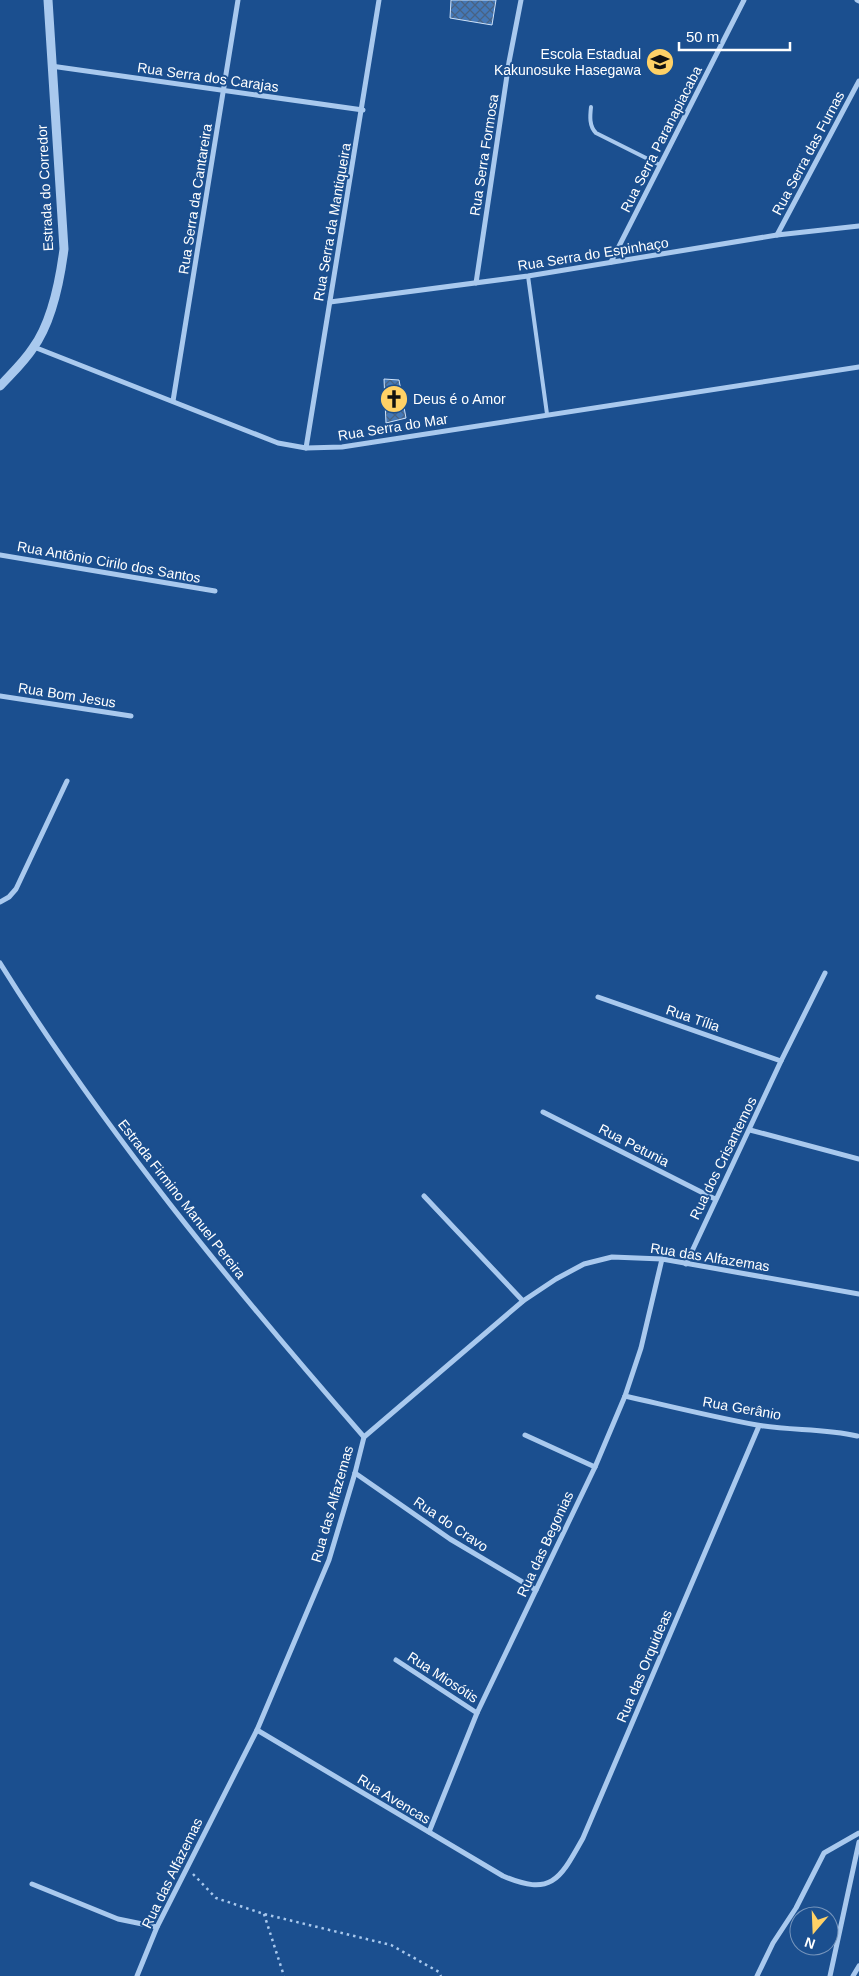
<svg xmlns="http://www.w3.org/2000/svg" width="859" height="1976" font-family="Helvetica,sans-serif">
  <style>
    .building { fill: url(#building-cross-hatch); stroke: #cfe3fa }
    .lines { fill: none; stroke-linecap: round; stroke-linejoin: round }
    .path { stroke: #a9c9ee; stroke-width: 2.5; stroke-dasharray: 2.5 4; stroke-linecap: butt }
    .service { stroke: #a9c9ee; stroke-width: 4 }
    .minor { stroke: #a9c9ee; stroke-width: 5 }
    .tertiary { stroke: #a9c9ee; stroke-width: 9 }
    .labels { text-anchor: middle; stroke-width: 4; stroke-linejoin: round; paint-order: stroke }
    .poi-label { font-size: 14px; fill: #fff; stroke: #1b4f8f; text-anchor: end }
    .street-label { font-size: 14px; fill: #fff; stroke: #1b4f8f }
  </style>
  <defs>
    <pattern id="building-cross-hatch" width="8" height="8" patternUnits="userSpaceOnUse" patternTransform="scale(1.25)"><rect width="8" height="8" fill="#4478b7"/><path d="M0 0l8 8M0 8l8-8" fill="none" stroke="#486282"/></pattern>
  </defs>
  <rect width="100%" height="100%" fill="#1b4f8f"/>
  <g class="building">
    <polygon points="451,0 496,0 492,25 450,18"/>
    <polygon points="384,379 399,380 406,418 386,423"/>
  </g>
  <g class="lines">
    <g class="path">
      <polyline points="193,1874 216,1898 264,1914 391,1945 439,1972 441,1976"/>
      <polyline points="264,1914 284,1976"/>
    </g>
    <g class="service">
      <path d="M591,107C590,116 589,126 596,133L660,165"/>
      <polyline points="528,276 547,414"/>
    </g>
    <g class="minor">
      <polyline points="857,0 859,1"/>
      <polyline points="51,66 363,110"/>
      <polyline points="777,235 859,81"/>
      <polyline points="611,262 744,0"/>
      <polyline points="476,283 509,62 521,0"/>
      <polyline points="330,302 528,276 777,235 859,226"/>
      <polyline points="34,347 278,443 306,448 342,447 859,367"/>
      <polyline points="173,401 238,0"/>
      <polyline points="306,448 379,0"/>
      <polyline points="0,555 215,591"/>
      <polyline points="0,696 131,716"/>
      <polyline points="0,902 9,897 16,889 67,781"/>
      <path d="M0,963C105,1132 233,1287 364,1437"/>
      <polyline points="598,997 781,1061"/>
      <polyline points="543,1112 715,1199"/>
      <polyline points="750,1130 859,1159"/>
      <polyline points="424,1196 523,1301"/>
      <polyline points="686,1264 781,1061 825,973"/>
      <path d="M625,1396C669,1406 713,1417 757,1425C790,1431 824,1428 857,1436"/>
      <polyline points="525,1435 595,1467"/>
      <polyline points="355,1473 450,1539 536,1590"/>
      <polyline points="396,1660 477,1713"/>
      <path d="M257,1730L503,1876C552,1897 560,1879 583,1838L759,1426"/>
      <polyline points="429,1832 477,1713 595,1467 625,1396 641,1348 662,1259"/>
      <polyline points="32,1884 118,1919 157,1927"/>
      <polyline points="137,1976 157,1927 257,1730 329,1560 355,1473 364,1437 523,1301 556,1279 584,1264 612,1257 662,1259 859,1294"/>
      <polyline points="757,1976 773,1943 796,1908 824,1853 859,1833"/>
      <polyline points="830,1976 859,1842"/>
      <polyline points="853,1976 859,1966"/>
    </g>
    <path class="tertiary" d="M0,386C11,374 24,362 33,348C52,322 60,280 64,249L48,0"/>
  </g>
  <defs>
    <symbol id="school-disc" viewBox="-11 -11 22 22"><circle r="9.5" fill="#ffd166" stroke="#1b4f8f"/><path d="M0-5L7-2L0 1L-7-2ZM-4 1L0 2.5L4 1V4Q0 6-4 4Z" fill="#111"/></symbol>
    <symbol id="church-disc" viewBox="-11 -11 22 22"><circle r="9.5" fill="#ffd166" stroke="#1b4f8f"/><path d="M-1.2-6h2.4v3.5h3.3v2.4h-3.3V6h-2.4V-.1h-3.3v-2.4h3.3Z" fill="#111"/></symbol>
  </defs>
  <g fill-rule="evenodd">
    <use href="#school-disc" x="644" y="46" width="32" height="32"/>
    <use href="#church-disc" x="378" y="383" width="32" height="32"/>
  </g>
  <g class="labels">
    <g class="poi-label">
      <text x="641" y="59">Escola Estadual<tspan x="641" dy="16">Kakunosuke Hasegawa</tspan></text>
      <text x="413" y="404" text-anchor="start">Deus é o Amor</text>
    </g>
    <g class="street-label">
      <text transform="translate(208 77) rotate(8)" y="5">Rua Serra dos Carajas</text>
      <text transform="translate(661 139) rotate(-63)" y="5">Rua Serra Paranapiacaba</text>
      <text transform="translate(808 153) rotate(-62)" y="5">Rua Serra das Furnas</text>
      <text transform="translate(484 155) rotate(-81)" y="5">Rua Serra Formosa</text>
      <text transform="translate(45 188) rotate(-93)" y="5">Estrada do Corredor</text>
      <text transform="translate(195 199) rotate(-81)" y="5">Rua Serra da Cantareira</text>
      <text transform="translate(332 222) rotate(-80)" y="5">Rua Serra da Mantiqueira</text>
      <text transform="translate(593 254) rotate(-9)" y="5">Rua Serra do Espinhaço</text>
      <text transform="translate(393 427) rotate(-9)" y="5">Rua Serra do Mar</text>
      <text transform="translate(109 562) rotate(10)" y="5">Rua Antônio Cirilo dos Santos</text>
      <text transform="translate(67 695) rotate(9)" y="5">Rua Bom Jesus</text>
      <text transform="translate(693 1018) rotate(19)" y="5">Rua Tília</text>
      <text transform="translate(634 1145) rotate(27)" y="5">Rua Petunia</text>
      <text transform="translate(723 1158) rotate(-64)" y="5">Rua dos Crisantemos</text>
      <text transform="translate(182 1199) rotate(52)" y="5">Estrada Firmino Manuel Pereira</text>
      <text transform="translate(710 1257) rotate(9)" y="5">Rua das Alfazemas</text>
      <text transform="translate(742 1408) rotate(10)" y="5">Rua Gerânio</text>
      <text transform="translate(332 1504) rotate(-74)" y="5">Rua das Alfazemas</text>
      <text transform="translate(451 1524) rotate(34)" y="5">Rua do Cravo</text>
      <text transform="translate(545 1544) rotate(-65)" y="5">Rua das Begonias</text>
      <text transform="translate(644 1666) rotate(-67)" y="5">Rua das Orquideas</text>
      <text transform="translate(443 1677) rotate(33)" y="5">Rua Miosótis</text>
      <text transform="translate(394 1799) rotate(31)" y="5">Rua Avencas</text>
      <text transform="translate(172 1873) rotate(-64)" y="5">Rua das Alfazemas</text>
    </g>
  </g>
  <g transform="translate(814 1931) rotate(199)"><circle r="24" fill="#1b4f8f" stroke="#7695bc"/>
  <path d="M0-4L9 19L0 12L-9 19Z" fill="#ffd166"/>
  <text y="-8" font-size="14" font-weight="bold" text-anchor="middle" fill="#ffffff">N</text>
  </g>
  <path d="M679 42v8h111v-8" fill="none" stroke="#ffffff" stroke-width="2.5"/>
  <text x="686" y="42" font-size="15" fill="#ffffff" stroke="#1b4f8f" stroke-width="4" paint-order="stroke">50 m</text>
</svg>
